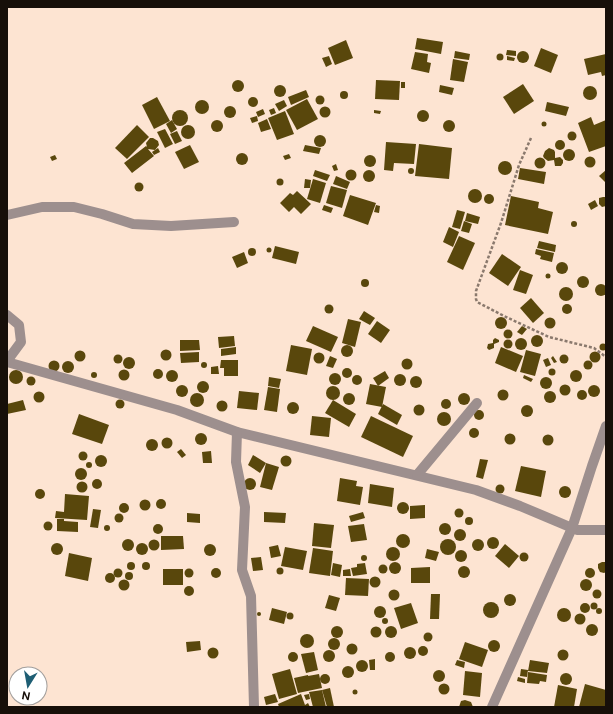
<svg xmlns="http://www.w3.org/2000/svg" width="613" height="714" font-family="'Public Sans',sans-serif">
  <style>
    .building { fill: #59470c }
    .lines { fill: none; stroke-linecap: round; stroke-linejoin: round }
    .path { stroke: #8a796d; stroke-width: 2.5; stroke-dasharray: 3 2; stroke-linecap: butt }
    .minor { stroke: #9d8f8e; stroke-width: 10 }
    .tertiary { stroke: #9d8f8e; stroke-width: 10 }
  </style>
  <rect width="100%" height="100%" fill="#fde4d2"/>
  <g class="building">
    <polygon points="417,38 443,42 441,54 415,49"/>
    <polygon points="346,40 353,58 335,65 328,48"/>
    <polygon points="541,48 558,55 551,73 534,66"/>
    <polygon points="507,50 516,51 516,56 506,55"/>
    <circle cx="523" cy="57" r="6"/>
    <polygon points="455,51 470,54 469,60 454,58"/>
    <polygon points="415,52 428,54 427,62 431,63 429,73 411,69"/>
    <circle cx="500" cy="57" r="3.5"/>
    <polygon points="606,54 606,75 602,76 601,72 588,75 584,59"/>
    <polygon points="329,56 332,64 326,67 322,58"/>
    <polygon points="507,56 515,58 514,61 507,60"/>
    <polygon points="453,59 468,62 464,82 450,80"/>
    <circle cx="238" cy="86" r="6"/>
    <polygon points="376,80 400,81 399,100 375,99"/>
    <rect x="401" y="82" width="4" height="6"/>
    <polygon points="523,84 534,101 514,114 503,97"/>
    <polygon points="440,85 454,88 452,95 439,92"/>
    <circle cx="280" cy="91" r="6"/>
    <circle cx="590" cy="93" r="7"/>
    <polygon points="306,90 309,97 291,105 288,97"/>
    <circle cx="344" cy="95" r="4"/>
    <circle cx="320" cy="100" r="4.5"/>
    <polygon points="157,97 170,121 154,129 142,105"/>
    <circle cx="253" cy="102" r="5"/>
    <polygon points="307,99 318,119 297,130 286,110"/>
    <polygon points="284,100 287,106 279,111 275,104"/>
    <circle cx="202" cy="107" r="7"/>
    <polygon points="547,102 569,107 566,116 545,111"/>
    <circle cx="230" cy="112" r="6"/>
    <circle cx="325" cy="112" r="5.5"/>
    <polygon points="274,108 276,113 271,115 269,110"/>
    <polygon points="263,109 265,114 258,117 256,112"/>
    <circle cx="423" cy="116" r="6"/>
    <polygon points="374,110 381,111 380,114 374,113"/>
    <circle cx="180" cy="118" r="8"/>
    <polygon points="285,111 294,134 277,140 268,118"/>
    <polygon points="257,116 258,121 252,123 250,118"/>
    <polygon points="591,117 594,125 606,120 606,146 589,152 578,123"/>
    <polygon points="267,119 271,129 261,132 258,123"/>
    <circle cx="217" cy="126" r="6"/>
    <circle cx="449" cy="126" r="6"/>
    <polygon points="172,120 177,129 171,133 166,124"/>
    <circle cx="544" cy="124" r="2.5"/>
    <polygon points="137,125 149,137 127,159 115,148"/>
    <circle cx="188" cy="132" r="7"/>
    <polygon points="165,129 173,144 165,148 157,132"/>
    <polygon points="177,131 182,141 175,144 170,134"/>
    <circle cx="572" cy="136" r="4.5"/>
    <circle cx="320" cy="141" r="6"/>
    <polygon points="150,138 153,138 158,141 159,145 155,150 148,149 154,156 132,173 124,163 146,146 147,147 146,143"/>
    <circle cx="560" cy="145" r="5"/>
    <polygon points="386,142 416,144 414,164 394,163 393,171 384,170"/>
    <polygon points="419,144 452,148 449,179 415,176"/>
    <polygon points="190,145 199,162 184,169 175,152"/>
    <polygon points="305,145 321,148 319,154 303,151"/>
    <polygon points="158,148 160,152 154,155 152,152"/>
    <polygon points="549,148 554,150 555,152 555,158 560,157 563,160 563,163 561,166 555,166 554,160 548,161 544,158 543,156 545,151"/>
    <circle cx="569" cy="155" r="6"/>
    <circle cx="242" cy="159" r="6"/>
    <polygon points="289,154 291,158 285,160 283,156"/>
    <circle cx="370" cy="161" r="6"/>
    <polygon points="55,155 57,159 52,161 50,157"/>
    <circle cx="590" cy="162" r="5.5"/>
    <circle cx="540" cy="163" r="5.5"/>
    <circle cx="505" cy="168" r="7"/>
    <polygon points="336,164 338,170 334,171 332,166"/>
    <polygon points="520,168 546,172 544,184 518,179"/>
    <circle cx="411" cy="171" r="3"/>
    <circle cx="369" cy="176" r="6"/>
    <circle cx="351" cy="175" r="5.5"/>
    <polygon points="315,170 330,175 327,181 313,176"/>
    <polygon points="606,170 606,183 599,176"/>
    <polygon points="336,176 350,182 347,189 333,184"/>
    <circle cx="280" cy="182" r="3.5"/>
    <polygon points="305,179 311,180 310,188 304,188"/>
    <polygon points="313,179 326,183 320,203 307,199"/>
    <circle cx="139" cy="187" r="4.5"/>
    <polygon points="331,186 347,190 342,208 326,203"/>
    <circle cx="475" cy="196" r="7"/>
    <polygon points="297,191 311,204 301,214 294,207 289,212 280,203 290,193 293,195"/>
    <circle cx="489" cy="199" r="5"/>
    <polygon points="350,195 376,203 368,225 343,216"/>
    <polygon points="511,196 539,202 538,208 553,212 548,234 505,225"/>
    <polygon points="603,197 606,197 606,206 602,207 599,204 599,198"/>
    <polygon points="595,200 598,206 591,210 588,204"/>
    <polygon points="324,205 333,208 331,213 322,210"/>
    <polygon points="376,205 380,206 379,213 374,212"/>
    <polygon points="457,210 465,212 460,229 452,227"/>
    <polygon points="467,213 480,217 478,224 465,221"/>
    <circle cx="574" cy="224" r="3"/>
    <polygon points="464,221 472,224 469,233 461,231"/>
    <polygon points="449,227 459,232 453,247 443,242"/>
    <polygon points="459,236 475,243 463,270 447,262"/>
    <polygon points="539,241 556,245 555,252 537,248"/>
    <polygon points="275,246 299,252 296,264 272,258"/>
    <circle cx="269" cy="250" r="2.5"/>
    <circle cx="252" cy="252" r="4"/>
    <polygon points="536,249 554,253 552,262 540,259 541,256 535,254"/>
    <polygon points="244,252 248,263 237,268 232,257"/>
    <polygon points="502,254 521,267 508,286 489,273"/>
    <circle cx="562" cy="268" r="6"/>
    <polygon points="520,270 533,275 526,294 513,290"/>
    <circle cx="548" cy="276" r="2.5"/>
    <circle cx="583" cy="282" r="6"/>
    <circle cx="365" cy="283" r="4"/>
    <circle cx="601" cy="290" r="6"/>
    <circle cx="566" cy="294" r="7"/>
    <polygon points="531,298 544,313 533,323 520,308"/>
    <circle cx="567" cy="309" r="5"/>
    <circle cx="329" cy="309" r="4.5"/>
    <polygon points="364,311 375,318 370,325 359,319"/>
    <circle cx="501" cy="323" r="6"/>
    <circle cx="550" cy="323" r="5.5"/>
    <polygon points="348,319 361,322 355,347 342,343"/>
    <polygon points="377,321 390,330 381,343 368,334"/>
    <polygon points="313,326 338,337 331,352 306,341"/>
    <polygon points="522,326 527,329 522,335 517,332"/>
    <circle cx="508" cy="334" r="4.5"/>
    <circle cx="537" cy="341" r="6"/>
    <polygon points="234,336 235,346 219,348 218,337"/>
    <circle cx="521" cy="344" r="6"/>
    <polygon points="495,338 499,340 499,342 494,344 494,348 489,350 487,348 488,344 493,343 493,340"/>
    <circle cx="508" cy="344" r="4.5"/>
    <polygon points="180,340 199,340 200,350 180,351"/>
    <circle cx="603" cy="347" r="3.5"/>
    <circle cx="347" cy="351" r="6"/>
    <polygon points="291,345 312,349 307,375 286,371"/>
    <polygon points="236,347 236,354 221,356 221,349"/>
    <polygon points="501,347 523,356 516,372 495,363"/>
    <circle cx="166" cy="355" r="5.5"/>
    <polygon points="526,350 541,354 535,376 520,372"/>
    <circle cx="80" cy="356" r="5.5"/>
    <circle cx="595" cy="357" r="5.5"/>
    <polygon points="199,352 199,362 181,363 180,353"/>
    <circle cx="319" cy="358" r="5.5"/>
    <circle cx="564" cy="359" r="4.5"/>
    <circle cx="118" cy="359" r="4.5"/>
    <polygon points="330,356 337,359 333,368 326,366"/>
    <polygon points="553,356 557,362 554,363 551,358"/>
    <circle cx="129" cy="363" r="6"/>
    <polygon points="548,358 551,365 546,367 543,360"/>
    <circle cx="407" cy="364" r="5.5"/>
    <polygon points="221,360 238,360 238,376 224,376 224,368 220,368"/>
    <circle cx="588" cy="365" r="4.5"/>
    <circle cx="68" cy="367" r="6"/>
    <circle cx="54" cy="366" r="5.5"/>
    <circle cx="204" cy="365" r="3"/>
    <polygon points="218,366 219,374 211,374 211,367"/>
    <circle cx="347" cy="373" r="5"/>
    <circle cx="552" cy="372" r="3.5"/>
    <circle cx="158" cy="374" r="5"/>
    <circle cx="124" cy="375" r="5.5"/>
    <circle cx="576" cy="376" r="6"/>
    <circle cx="172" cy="376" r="6"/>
    <circle cx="16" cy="377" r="7"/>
    <polygon points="385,371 389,378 378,386 373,378"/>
    <circle cx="94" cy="375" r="3"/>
    <circle cx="335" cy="379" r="6"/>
    <circle cx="400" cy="380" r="6"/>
    <polygon points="524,375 533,379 531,382 523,378"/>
    <circle cx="357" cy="380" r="5"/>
    <circle cx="416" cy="382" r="6"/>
    <circle cx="31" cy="381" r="4.5"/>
    <polygon points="269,377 281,379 279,388 268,386"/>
    <circle cx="546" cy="383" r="6"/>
    <circle cx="203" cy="387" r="6"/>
    <polygon points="370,384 386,387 382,407 366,404"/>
    <circle cx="182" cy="391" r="6"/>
    <circle cx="565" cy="390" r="5.5"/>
    <circle cx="594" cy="391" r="6"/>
    <circle cx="333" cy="393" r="7"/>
    <polygon points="268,387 280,389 277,412 264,410"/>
    <circle cx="503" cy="395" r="5.5"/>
    <circle cx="582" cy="395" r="5"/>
    <circle cx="550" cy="397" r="6"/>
    <polygon points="239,391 259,393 257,410 237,408"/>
    <circle cx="39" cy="397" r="5.5"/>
    <circle cx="349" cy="399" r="6"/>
    <circle cx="464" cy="399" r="6"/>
    <circle cx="197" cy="400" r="7"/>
    <circle cx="446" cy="404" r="5"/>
    <circle cx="120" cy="404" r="4.5"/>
    <polygon points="23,400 26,410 7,414 7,404"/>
    <polygon points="333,400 356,414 349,427 325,413"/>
    <circle cx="222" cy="406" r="5.5"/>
    <circle cx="293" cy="408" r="6"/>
    <polygon points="383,404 402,415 397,425 378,414"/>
    <circle cx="419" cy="410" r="5.5"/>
    <circle cx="527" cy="411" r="6"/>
    <circle cx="479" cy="415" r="5"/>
    <circle cx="444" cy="419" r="7"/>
    <polygon points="79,414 109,425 102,444 72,434"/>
    <polygon points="312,416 331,418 329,437 310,435"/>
    <polygon points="371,416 413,436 403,457 361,437"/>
    <circle cx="474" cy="433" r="5"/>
    <circle cx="201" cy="439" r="6"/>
    <circle cx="510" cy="439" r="5.5"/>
    <circle cx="548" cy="440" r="5.5"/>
    <circle cx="167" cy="443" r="5.5"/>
    <circle cx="152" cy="445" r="6"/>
    <polygon points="181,449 186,455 182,458 177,452"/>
    <polygon points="211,451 212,463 203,463 202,452"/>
    <circle cx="83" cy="456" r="4.5"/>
    <circle cx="101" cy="461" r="6"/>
    <polygon points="253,455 266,463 260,473 248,465"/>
    <circle cx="286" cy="461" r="5.5"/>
    <polygon points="480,459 488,460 483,479 476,477"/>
    <circle cx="89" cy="465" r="3"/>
    <polygon points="266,463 279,467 272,490 260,487"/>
    <polygon points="521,466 546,471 541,497 515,491"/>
    <circle cx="81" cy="474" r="6"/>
    <circle cx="250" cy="484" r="6"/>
    <polygon points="340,478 357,481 356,486 363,487 360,505 337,501"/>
    <circle cx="97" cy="484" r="5"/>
    <circle cx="82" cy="487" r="5.5"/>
    <polygon points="370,484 394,488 392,507 368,503"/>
    <circle cx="500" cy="489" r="4.5"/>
    <circle cx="565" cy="492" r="6"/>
    <circle cx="40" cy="494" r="5"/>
    <polygon points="65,494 89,496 87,520 55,518 56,511 64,512"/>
    <circle cx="161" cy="504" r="5"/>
    <circle cx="145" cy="505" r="5.5"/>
    <circle cx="403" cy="508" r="6"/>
    <circle cx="124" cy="508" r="5"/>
    <polygon points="425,505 425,518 410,519 410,506"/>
    <circle cx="459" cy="513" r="4.5"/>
    <polygon points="93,509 101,510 98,528 90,527"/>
    <polygon points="264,512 286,513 285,523 264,522"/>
    <polygon points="363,512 365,518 351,522 349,516"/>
    <polygon points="187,513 200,514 200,523 187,522"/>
    <circle cx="119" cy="518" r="4.5"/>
    <circle cx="469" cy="521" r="4"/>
    <polygon points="57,519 64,519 64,521 78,522 78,532 57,531"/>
    <circle cx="48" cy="526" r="4.5"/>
    <circle cx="445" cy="529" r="6"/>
    <polygon points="314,523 334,525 331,548 312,546"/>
    <circle cx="158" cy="529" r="5"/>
    <polygon points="364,524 367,540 351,542 348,526"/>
    <circle cx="107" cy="528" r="3"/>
    <circle cx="460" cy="535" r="6"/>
    <circle cx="403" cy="541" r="7"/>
    <polygon points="161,536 183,536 184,549 161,550"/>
    <circle cx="493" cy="543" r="6"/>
    <circle cx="448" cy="547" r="8"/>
    <circle cx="478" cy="545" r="6"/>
    <circle cx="128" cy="545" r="6"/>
    <circle cx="154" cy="545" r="5.5"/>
    <circle cx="142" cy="549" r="6"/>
    <circle cx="57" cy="549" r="6"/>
    <circle cx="210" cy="550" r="6"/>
    <polygon points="505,544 519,556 509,568 495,556"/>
    <polygon points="278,545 281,556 271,558 269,547"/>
    <polygon points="285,547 307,551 303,570 281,566"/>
    <circle cx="393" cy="554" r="7"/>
    <polygon points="313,548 333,551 330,576 309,573"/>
    <polygon points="427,549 439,552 436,561 425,558"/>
    <circle cx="461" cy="556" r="6"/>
    <circle cx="524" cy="557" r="4.5"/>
    <polygon points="69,553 92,558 88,581 65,576"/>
    <circle cx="364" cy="558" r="3"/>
    <polygon points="261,557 263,570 253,571 251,558"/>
    <circle cx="131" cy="566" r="4"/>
    <polygon points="602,562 606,562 606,572 604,573 600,572 598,568 598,564"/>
    <circle cx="146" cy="566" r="4"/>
    <circle cx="395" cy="568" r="6"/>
    <polygon points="333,563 342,565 340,577 331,575"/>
    <polygon points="365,563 367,574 353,576 351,568 357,567 357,564"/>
    <circle cx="383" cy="569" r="4.5"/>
    <circle cx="464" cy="572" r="6"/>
    <polygon points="430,567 430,583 411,583 411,568"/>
    <circle cx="280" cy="571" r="3.5"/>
    <circle cx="590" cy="573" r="5"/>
    <circle cx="216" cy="573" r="5"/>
    <circle cx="189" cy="573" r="4.5"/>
    <circle cx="118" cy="573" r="4.5"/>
    <rect x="163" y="569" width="20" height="16"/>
    <polygon points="350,569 351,576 343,576 343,570"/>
    <circle cx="129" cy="576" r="4"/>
    <circle cx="110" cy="578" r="5"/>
    <circle cx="375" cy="582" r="5.5"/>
    <polygon points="346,578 369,579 368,596 345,595"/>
    <circle cx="586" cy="585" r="6"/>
    <circle cx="124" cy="585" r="5.5"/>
    <circle cx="189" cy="591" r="5"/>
    <circle cx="394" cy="595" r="5.5"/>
    <circle cx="597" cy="594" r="4.5"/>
    <circle cx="510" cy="600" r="6"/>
    <polygon points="431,594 440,594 439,619 430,619"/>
    <polygon points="329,595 340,598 336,611 325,608"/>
    <circle cx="491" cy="610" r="8"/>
    <circle cx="594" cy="606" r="3.5"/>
    <circle cx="585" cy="608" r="5"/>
    <polygon points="411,603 418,623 401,629 394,608"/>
    <circle cx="380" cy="612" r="6"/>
    <circle cx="564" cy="615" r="7"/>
    <polygon points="272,608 287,612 284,624 269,620"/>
    <circle cx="599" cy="611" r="3"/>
    <circle cx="259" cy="614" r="2"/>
    <circle cx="290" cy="616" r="3.5"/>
    <circle cx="580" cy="619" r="5.5"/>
    <circle cx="385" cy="621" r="3"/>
    <circle cx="592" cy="630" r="6"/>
    <circle cx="337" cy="632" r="6"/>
    <circle cx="391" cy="632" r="6"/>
    <circle cx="376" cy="632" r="5.5"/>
    <circle cx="428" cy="637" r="4.5"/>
    <circle cx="307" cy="641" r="7"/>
    <circle cx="334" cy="644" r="6"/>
    <circle cx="494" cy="646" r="6"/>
    <polygon points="200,641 201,650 187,652 186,642"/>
    <polygon points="465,642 488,650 482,667 459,659"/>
    <circle cx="352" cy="649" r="5.5"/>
    <circle cx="423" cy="651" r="5"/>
    <circle cx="410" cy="653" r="6"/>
    <circle cx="213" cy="653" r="5.5"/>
    <circle cx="563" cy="655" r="5.5"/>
    <circle cx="329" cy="656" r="6"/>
    <circle cx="390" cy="657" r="5"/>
    <polygon points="314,652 318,670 306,673 301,654"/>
    <circle cx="293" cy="657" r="5"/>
    <polygon points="375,659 375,670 370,670 369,660"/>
    <circle cx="362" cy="666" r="6"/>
    <polygon points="457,660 465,662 464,668 455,665"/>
    <polygon points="530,660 549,663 547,673 528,671"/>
    <circle cx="348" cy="672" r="6"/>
    <polygon points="290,669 297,694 279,699 272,674"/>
    <polygon points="521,669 528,670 527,677 520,676"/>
    <circle cx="439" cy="676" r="6"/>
    <polygon points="465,671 482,673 480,697 463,695"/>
    <polygon points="528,672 547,675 546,682 540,681 539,684 527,683"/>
    <circle cx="566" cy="679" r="6"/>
    <circle cx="325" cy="679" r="5"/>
    <polygon points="319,674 322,688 298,693 294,678 308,675 310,684 308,676"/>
    <polygon points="518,677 525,679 525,683 517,681"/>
    <circle cx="444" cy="689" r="5.5"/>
    <polygon points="585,684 606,690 606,707 579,707"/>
    <polygon points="558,685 577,689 574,707 554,707"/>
    <polygon points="330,688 334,707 327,707 322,690"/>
    <circle cx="355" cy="692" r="2.5"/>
    <polygon points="322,690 326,707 313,707 309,692"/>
    <polygon points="275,694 278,702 266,705 264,697"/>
    <polygon points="301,694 305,705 308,703 310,707 279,707 278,704"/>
    <polygon points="309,694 310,699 306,700 304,695"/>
    <polygon points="465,700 471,702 473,707 459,707 461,701"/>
  </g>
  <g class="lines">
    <polyline class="path" points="531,138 519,165 501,223 476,291 476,299 477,302 506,317 549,337 594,348 606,357"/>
    <g class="minor">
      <polyline points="7,215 42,207 74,207 102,214 133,224 171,226 234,222"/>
      <polyline points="7,315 19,325 21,342 7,361"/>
      <polyline points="7,362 177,410 237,432 476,490 520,506 577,530 606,530"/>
      <polyline points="237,432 236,462 245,507 242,570 251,596 254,707"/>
      <polyline points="417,475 477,403"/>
    </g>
    <polyline class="tertiary" points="492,707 572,528 592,466 606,426"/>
  </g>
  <rect width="613" height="714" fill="none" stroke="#170f09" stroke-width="16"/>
  <g transform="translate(28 686) rotate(191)"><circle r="19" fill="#ffffff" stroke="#a29f9d"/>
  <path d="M0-3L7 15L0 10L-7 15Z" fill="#1e5e74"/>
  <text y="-6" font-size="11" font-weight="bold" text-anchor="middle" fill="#170f09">N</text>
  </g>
</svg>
